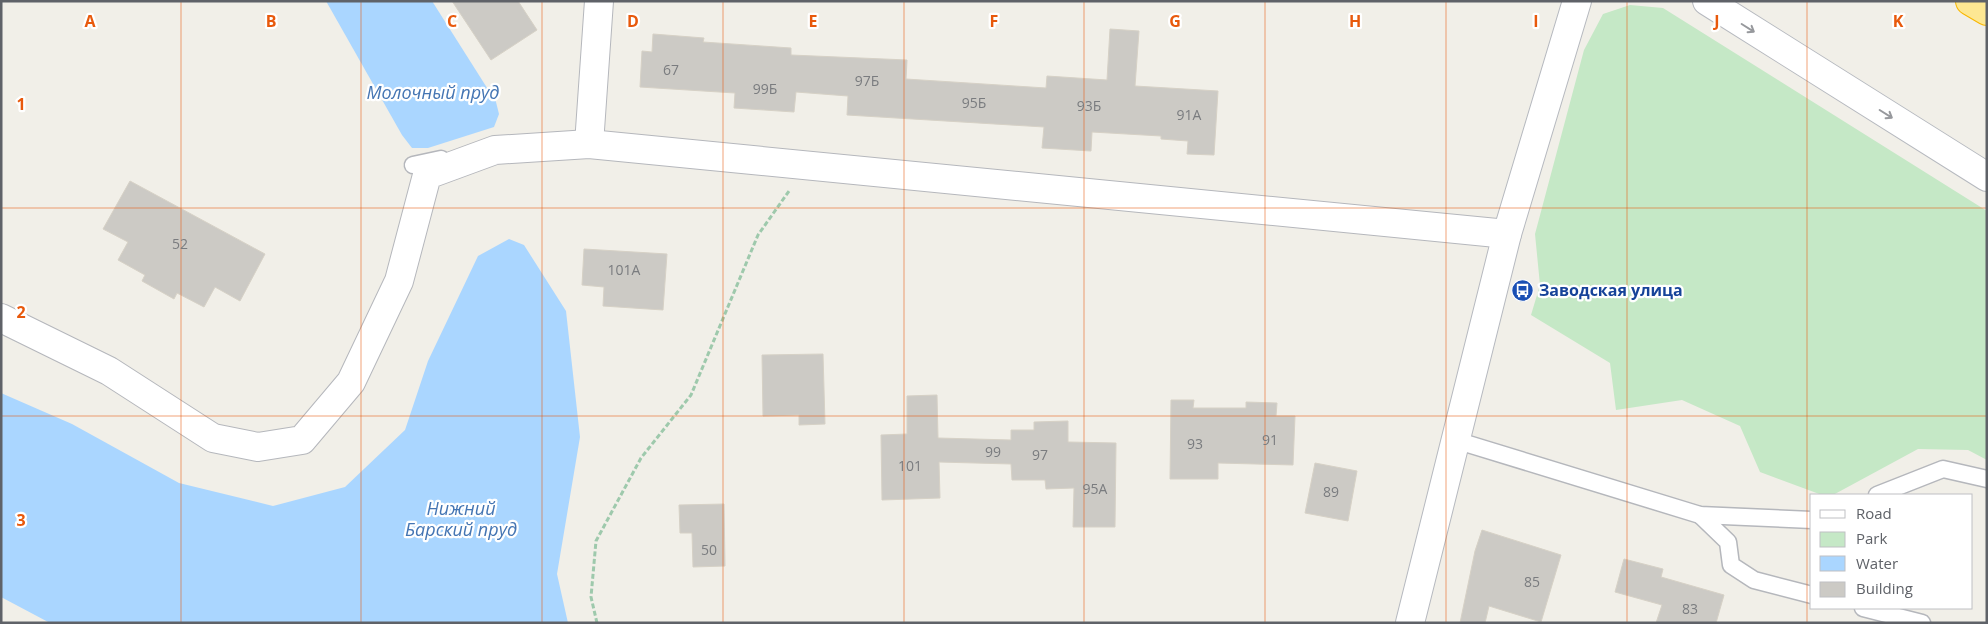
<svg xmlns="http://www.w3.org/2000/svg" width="1988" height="624" font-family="'Open Sans',sans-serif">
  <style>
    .green { fill: #c5e8c6 }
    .water { fill: #aad6ff }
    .building { fill: #cccac5; stroke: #d6d1c6 }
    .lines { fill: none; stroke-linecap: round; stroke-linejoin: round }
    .lane-casing { stroke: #b5b7bc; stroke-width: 19 }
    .street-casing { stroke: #b5b7bc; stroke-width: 30 }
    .secondary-casing { stroke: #b6b9bf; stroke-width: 30 }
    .highway-casing { stroke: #f8b601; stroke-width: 30 }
    .path { stroke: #9ec9ac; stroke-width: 3; stroke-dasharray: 5 2.5; stroke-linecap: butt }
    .lane { stroke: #fff; stroke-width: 16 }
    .street { stroke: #fff; stroke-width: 28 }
    .secondary { stroke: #fff; stroke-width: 28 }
    .highway { stroke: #fde793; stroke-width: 28 }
    .oneway { stroke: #97999d }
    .grid { fill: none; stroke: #e8590c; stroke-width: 1; stroke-opacity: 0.55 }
    .labels { text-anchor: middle; stroke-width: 4.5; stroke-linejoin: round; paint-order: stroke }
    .number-label { font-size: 14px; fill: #7a7c7f }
    .transit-label { font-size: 16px; font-weight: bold; fill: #164399; stroke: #fff; text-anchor: start }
    .water-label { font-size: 18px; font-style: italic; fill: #4475b3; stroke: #fff }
    .grid-label { font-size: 16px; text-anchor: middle; font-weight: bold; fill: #e8590c; stroke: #fff; stroke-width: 4.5; stroke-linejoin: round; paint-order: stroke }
  </style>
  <rect width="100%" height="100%" fill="#f1efe8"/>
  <polygon class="green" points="1630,5 1663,8 1987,211 1987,460 1968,450 1918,449 1833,495 1822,495 1760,472 1740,426 1682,400 1616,410 1610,363 1531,315 1540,285 1535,234 1584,50 1603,14"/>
  <g class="water">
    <polygon points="326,1 432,1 496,102 499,114 494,127 428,148 412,148 402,135"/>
    <polygon points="509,239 524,245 566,311 580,437 557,574 568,623 50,623 1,597 1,393 72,424 179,483 273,506 345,487 405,430 428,361 478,256"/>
  </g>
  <g class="building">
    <polygon points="452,1 518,1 537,30 491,60"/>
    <polygon points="1110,29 1139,31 1135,86 1218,91 1214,155 1187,154 1188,141 1161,139 1161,136 1092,132 1091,151 1042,148 1044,127 847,115 848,96 796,92 794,112 734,108 735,93 640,87 642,51 652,52 653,34 704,38 703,42 791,48 791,55 907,60 906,79 1046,88 1047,76 1107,80"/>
    <polygon points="130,181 265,254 240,301 215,287 204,307 177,293 174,299 142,281 145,275 118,260 128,242 103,229"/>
    <polygon points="584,249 667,254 663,310 603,306 604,287 582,285"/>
    <polygon points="823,354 825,424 799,425 799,415 763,416 762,355"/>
    <polygon points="937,395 938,438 1011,440 1011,430 1034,430 1034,422 1068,421 1068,442 1116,443 1115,527 1073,527 1074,488 1046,489 1045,480 1012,480 1011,464 939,462 940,498 882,500 881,435 907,434 907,396"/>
    <polygon points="1171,400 1194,400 1193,408 1246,408 1246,402 1277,403 1276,416 1295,416 1293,465 1218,463 1218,479 1170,479"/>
    <polygon points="1315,463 1357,471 1348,521 1305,513"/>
    <polygon points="724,504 725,566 693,567 692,533 680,533 679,505"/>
    <polygon points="1482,530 1561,555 1541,622 1489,606 1485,623 1460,623 1475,551"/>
    <polygon points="1624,559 1663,569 1661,577 1724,595 1716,623 1656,623 1662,605 1615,592"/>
  </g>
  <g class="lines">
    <defs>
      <g id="lane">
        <polyline points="413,165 441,159"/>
        <polyline points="1455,440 1700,515 1812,520"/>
        <polyline points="1877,495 1943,469 1987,479"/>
        <polyline points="1700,515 1728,542 1731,565 1754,580 1812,595"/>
        <polyline points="1863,608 1922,623"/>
      </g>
      <g id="street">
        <polyline points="589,144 599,1"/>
        <polyline points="1,318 109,371 213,438 258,447 302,440 351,382 399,281 427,175 495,150 589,144 1507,234"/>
      </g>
      <g id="secondary">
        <polyline points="1707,1 1987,177"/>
        <polyline points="1410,623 1507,234 1577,1"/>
      </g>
      <polyline id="highway" points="1970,1 1987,11"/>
    </defs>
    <use href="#lane" class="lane-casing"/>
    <use href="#street" class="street-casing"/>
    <use href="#secondary" class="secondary-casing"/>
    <use href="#highway" class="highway-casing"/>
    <polyline class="path" points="597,623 591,597 596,541 641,458 691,395 758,235 789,191"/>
    <use href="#lane" class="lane"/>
    <use href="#street" class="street"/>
    <use href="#secondary" class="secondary"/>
    <use href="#highway" class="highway"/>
  </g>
  <defs><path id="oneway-shaft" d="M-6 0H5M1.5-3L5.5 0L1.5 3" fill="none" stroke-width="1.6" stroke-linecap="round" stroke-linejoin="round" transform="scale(1.25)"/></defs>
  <g class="oneway">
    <use href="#oneway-shaft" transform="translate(1748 28) rotate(32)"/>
    <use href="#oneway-shaft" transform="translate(1886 114) rotate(32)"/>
  </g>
  <path class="grid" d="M181,1V623M361,1V623M542,1V623M723,1V623M904,1V623M1084,1V623M1265,1V623M1446,1V623M1627,1V623M1807,1V623M1,208H1987M1,416H1987"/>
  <defs>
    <symbol id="bus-disc" viewBox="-11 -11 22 22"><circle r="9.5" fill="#1a4fb4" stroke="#fff"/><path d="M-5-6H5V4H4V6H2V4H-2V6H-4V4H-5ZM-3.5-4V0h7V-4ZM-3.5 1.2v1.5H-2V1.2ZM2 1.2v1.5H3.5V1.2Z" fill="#fff"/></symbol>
  </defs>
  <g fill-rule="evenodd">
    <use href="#bus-disc" x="1510" y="278" width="25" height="25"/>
  </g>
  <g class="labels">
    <g class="number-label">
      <text x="671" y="75">67</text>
      <text x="867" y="86">97Б</text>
      <text x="765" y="94">99Б</text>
      <text x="974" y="108">95Б</text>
      <text x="1089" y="111">93Б</text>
      <text x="1189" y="120">91А</text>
      <text x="180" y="249">52</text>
      <text x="624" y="275">101А</text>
      <text x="1270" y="445">91</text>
      <text x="1195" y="449">93</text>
      <text x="993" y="457">99</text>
      <text x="1040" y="460">97</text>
      <text x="910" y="471">101</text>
      <text x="1095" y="494">95А</text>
      <text x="1331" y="497">89</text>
      <text x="709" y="555">50</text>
      <text x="1532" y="587">85</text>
      <text x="1690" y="614">83</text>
    </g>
    <g class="transit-label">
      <text x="1539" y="296">Заводская улица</text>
    </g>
    <g class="water-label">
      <text x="433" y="99">Молочный пруд</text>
      <text x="461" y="515">Нижний<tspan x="461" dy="21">Барский пруд</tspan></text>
    </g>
  </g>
  <g class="grid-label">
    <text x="90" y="27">A</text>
    <text x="271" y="27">B</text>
    <text x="452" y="27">C</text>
    <text x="633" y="27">D</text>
    <text x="813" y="27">E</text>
    <text x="994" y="27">F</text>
    <text x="1175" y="27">G</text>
    <text x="1355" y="27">H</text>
    <text x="1536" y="27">I</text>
    <text x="1717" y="27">J</text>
    <text x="1898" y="27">K</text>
    <text x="21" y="110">1</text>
    <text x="21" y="318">2</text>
    <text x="21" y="526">3</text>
  </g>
  <rect width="1988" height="624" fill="none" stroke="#5f6268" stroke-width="5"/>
  <rect x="1810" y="494" width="162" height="115" fill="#ffffff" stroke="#bfc0c3"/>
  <rect x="1820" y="510" width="25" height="8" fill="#ffffff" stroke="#bfc0c3"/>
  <text x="1856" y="519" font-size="15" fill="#5f6268">Road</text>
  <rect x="1820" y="532" width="25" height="15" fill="#c5e8c6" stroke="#bfc0c3"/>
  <text x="1856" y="544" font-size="15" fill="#5f6268">Park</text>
  <rect x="1820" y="556" width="25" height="15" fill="#aad6ff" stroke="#bfc0c3"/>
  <text x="1856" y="569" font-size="15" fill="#5f6268">Water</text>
  <rect x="1820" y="582" width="25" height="15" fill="#cccac5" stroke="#bfc0c3"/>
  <text x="1856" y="594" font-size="15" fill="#5f6268">Building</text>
</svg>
